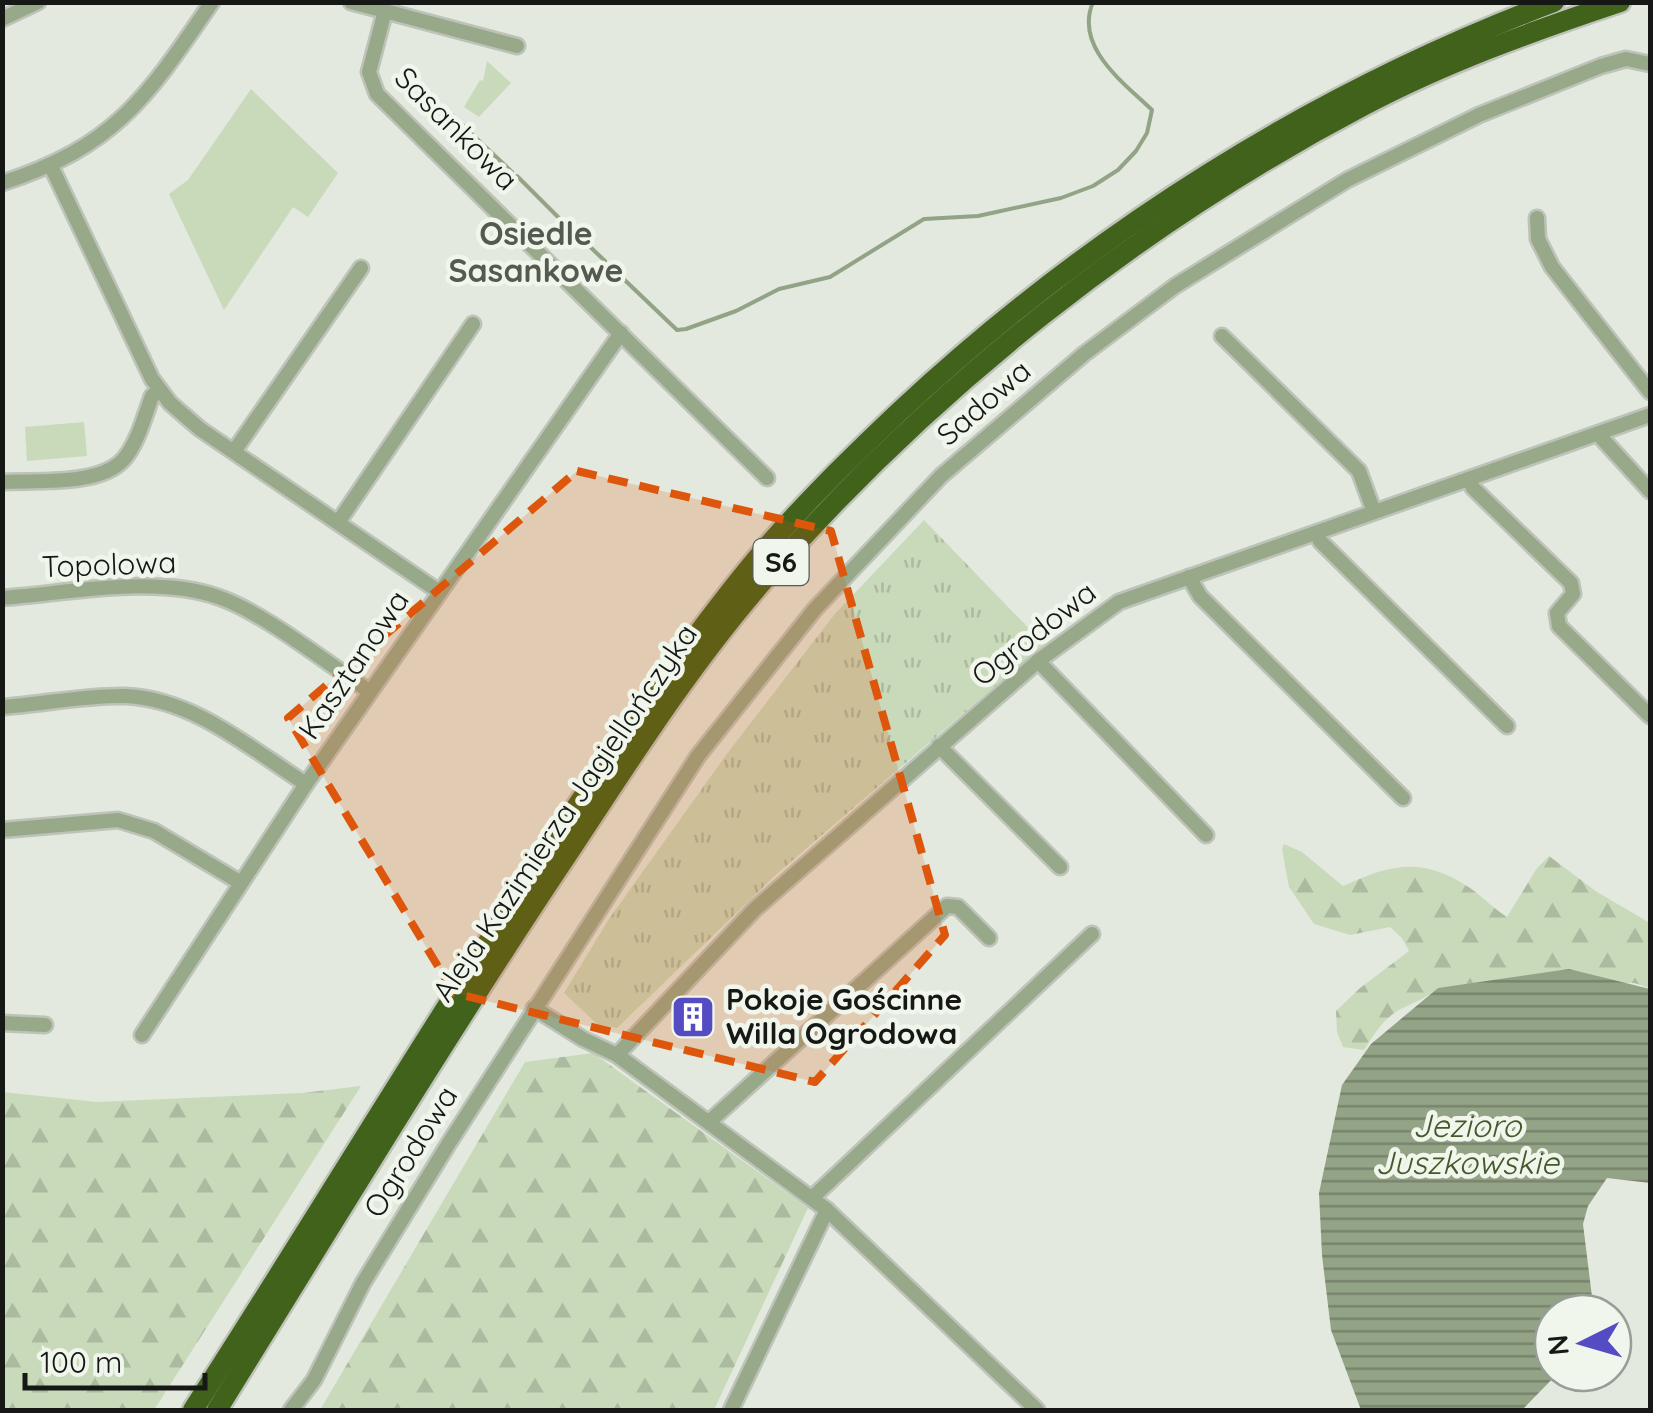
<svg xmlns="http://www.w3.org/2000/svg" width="1653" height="1413" font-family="Quicksand,sans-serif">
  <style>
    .grass { fill: url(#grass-tufts) }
    .forest { fill: url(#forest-firs) }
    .park { fill: #c9dabb }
    .water { fill: url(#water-rules) }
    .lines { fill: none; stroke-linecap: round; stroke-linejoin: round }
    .stream { stroke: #93a386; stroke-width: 4 }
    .minor-casing { stroke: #bec3ba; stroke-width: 19 }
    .highway-casing { stroke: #bec3ba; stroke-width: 25 }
    .minor { stroke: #98a98a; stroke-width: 14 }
    .highway { stroke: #40621a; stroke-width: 20 }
    .marked { fill: #de560c; fill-opacity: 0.2; stroke: #de560c; stroke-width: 8; stroke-dasharray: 20 12; stroke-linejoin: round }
    .labels { text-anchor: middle; stroke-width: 9; stroke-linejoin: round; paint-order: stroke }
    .shield { fill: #f0f6eb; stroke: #575b55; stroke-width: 2.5 }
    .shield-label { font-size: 28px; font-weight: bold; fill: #161815 }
    .street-label { font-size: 30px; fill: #161815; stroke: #f0f6eb }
    .poi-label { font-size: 30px; font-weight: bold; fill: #161815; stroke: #f0f6eb; text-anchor: start }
    .neighbourhood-label { font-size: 32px; font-weight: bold; fill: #555a51; stroke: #f0f6eb }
    .water-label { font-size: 32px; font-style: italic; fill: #425a2c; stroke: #f0f6eb }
  </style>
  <defs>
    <pattern id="grass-tufts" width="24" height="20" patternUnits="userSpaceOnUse" patternTransform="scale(2.5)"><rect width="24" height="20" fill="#c9dabb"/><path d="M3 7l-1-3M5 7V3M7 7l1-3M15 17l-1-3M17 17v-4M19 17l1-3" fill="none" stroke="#acbaa0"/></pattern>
    <pattern id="forest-firs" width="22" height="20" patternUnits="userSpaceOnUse" patternTransform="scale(2.5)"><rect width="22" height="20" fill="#c9dabb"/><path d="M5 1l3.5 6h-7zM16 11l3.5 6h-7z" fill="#acbaa0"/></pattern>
    <pattern id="water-rules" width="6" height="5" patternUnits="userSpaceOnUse" patternTransform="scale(2.5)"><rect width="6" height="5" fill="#93a386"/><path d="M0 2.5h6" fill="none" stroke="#77846c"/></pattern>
  </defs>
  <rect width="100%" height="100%" fill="#e3e9de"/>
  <polygon class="grass" points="924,520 1044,644 779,872 617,1028 597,1024 564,993 609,919 726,755 834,615"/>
  <g class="forest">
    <path d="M1284,844L1302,852L1343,886C1391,864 1423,856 1470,888C1483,897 1494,909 1507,917L1537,868L1549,856L1597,892L1650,923V988L1634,983L1438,988C1426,998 1417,1001 1403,1008C1385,1016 1374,1034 1364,1050L1343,1047L1337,1032L1336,1011L1360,988L1409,951L1402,938L1390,927L1350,935L1314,924L1289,887L1282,849Z"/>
    <polygon points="593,1053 808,1208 714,1410 320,1410 525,1062"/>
    <polygon points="361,1086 154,1410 3,1410 3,1092 97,1102 302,1093"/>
  </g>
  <g class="park">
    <polygon points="487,61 511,83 479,117 464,107 480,80 483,81"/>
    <polygon points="251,89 338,173 308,217 293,207 224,310 169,194 188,180"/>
    <polygon points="84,422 87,456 27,461 25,427"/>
  </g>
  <polygon class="water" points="1569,969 1650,989 1650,1183 1607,1178 1588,1206 1583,1224 1594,1313 1553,1313 1553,1373 1558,1373 1522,1410 1361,1410 1331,1330 1322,1255 1319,1193 1342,1085 1371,1044 1438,988"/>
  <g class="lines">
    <g class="stream">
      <polyline points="447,110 472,134"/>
      <polyline points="476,138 512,172"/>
      <polyline points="517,176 561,220"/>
      <polyline points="566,224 605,261"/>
      <path d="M609,265L677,330L686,329L736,311L779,289L830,277L924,219L978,216L1061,198L1093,186L1118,170L1136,151L1147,133L1152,110C1123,82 1074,47 1093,2"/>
    </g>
    <defs>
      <g id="minor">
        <polyline points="351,2 517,46"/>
        <polyline points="385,11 369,72 377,94 767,478"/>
        <polyline points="2,19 38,2"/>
        <polyline points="51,166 152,379 170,403 200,429 438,591"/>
        <path d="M2,183C116,146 147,97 212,2"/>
        <polyline points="1537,218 1538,239 1552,267 1650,392"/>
        <polyline points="1222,336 1359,471 1374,512"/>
        <polyline points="1598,434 1650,491"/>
        <polyline points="235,450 361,268"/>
        <polyline points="1469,479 1473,488 1571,583 1573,594 1557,613 1559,626 1650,716"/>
        <path d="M2,482C36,480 99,486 123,460C137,445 145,415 152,396L160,391"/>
        <polyline points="339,521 473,324"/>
        <polyline points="1317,533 1320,541 1507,726"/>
        <polyline points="1189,577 1200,596 1403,798"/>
        <path d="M2,598C70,593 154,575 218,597C263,612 328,664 369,691"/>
        <polyline points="1038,661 1206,835"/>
        <path d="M2,707C43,704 86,695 126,696C194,699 251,749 306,784"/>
        <polyline points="939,746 1060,867"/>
        <polyline points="2,830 118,820 154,831 241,883"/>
        <polyline points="534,1008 583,1039 617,1055"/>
        <polyline points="2,1023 45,1025"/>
        <polyline points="142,1035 306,784 621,333"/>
        <polyline points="709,1122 947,906 958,907 989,938"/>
        <polyline points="812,1198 1092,934"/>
        <polyline points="291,1410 314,1380 363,1283 449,1143 698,756 815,609 941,476 1084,354 1175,286 1347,180 1479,115 1601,66 1626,59 1650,64"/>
        <polyline points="731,1410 827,1210"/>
        <polyline points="1037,1410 827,1210 617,1055 755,909 1038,661 1119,602 1650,415"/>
      </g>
      <g id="highway">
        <path d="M193,1410C315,1221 430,1028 554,840C614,751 674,662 741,578C789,518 845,463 901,410C1091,233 1311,94 1554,2"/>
        <path d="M217,1410C330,1228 442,1043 561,864C625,768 687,668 763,581C931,389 1138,224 1363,106C1444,63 1533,31 1620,2"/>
      </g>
    </defs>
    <use href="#minor" class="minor-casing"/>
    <use href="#highway" class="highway-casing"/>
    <use href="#minor" class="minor"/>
    <use href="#highway" class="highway"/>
  </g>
  <path class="marked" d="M577,471L831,531L945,935L815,1082L454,993L288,718Z"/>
  <defs>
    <symbol id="building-square" viewBox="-11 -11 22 22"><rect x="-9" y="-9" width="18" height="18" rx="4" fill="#554cc3" stroke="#f0f6eb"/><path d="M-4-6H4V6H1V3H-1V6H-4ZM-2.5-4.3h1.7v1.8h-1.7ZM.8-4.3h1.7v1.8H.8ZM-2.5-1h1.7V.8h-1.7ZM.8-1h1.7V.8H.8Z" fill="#fff"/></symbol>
  </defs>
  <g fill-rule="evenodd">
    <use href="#building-square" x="668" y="992" width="50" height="50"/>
  </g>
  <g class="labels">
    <rect class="shield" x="753.5" y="539" width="55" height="46" rx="8"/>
    <g class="shield-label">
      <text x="781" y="572">S6</text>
    </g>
    <g class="street-label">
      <text transform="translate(456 129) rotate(45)" y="10">Sasankowa</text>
      <text transform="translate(984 403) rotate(-41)" y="10">Sadowa</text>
      <text transform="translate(109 565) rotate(-2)" y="10">Topolowa</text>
      <text transform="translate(1034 634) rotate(-38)" y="10">Ogrodowa</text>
      <text transform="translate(354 665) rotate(-56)" y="10">Kasztanowa</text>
      <text transform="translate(565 813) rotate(-56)" y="10">Aleja Kazimierza Jagiellończyka</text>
      <text transform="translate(411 1152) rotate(-58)" y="10">Ogrodowa</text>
    </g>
    <g class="poi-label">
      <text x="726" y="1010">Pokoje Gościnne<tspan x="726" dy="34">Willa Ogrodowa</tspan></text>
    </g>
    <g class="neighbourhood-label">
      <text x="536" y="245">Osiedle<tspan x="536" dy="37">Sasankowe</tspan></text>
    </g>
    <g class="water-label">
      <text x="1467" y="1137">Jezioro<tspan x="1467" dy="37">Juszkowskie</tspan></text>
    </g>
  </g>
  <rect width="1653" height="1413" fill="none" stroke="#161815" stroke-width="10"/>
  <g transform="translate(1583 1343) rotate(265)"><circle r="48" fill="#f0f6eb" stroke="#999d95" stroke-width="2.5"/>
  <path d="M0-8L18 38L0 25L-18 38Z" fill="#554cc3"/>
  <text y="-15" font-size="28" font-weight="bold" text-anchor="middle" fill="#161815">N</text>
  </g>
  <path d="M25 1373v15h180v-15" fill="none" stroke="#161815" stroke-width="5"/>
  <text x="40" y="1373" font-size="30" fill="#161815" stroke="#f0f6eb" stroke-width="8" paint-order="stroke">100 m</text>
</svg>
